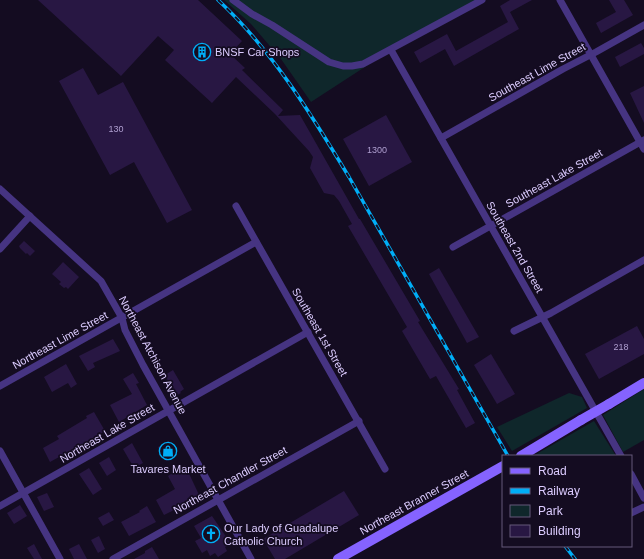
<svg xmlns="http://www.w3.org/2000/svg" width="644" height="559" font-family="Helvetica,sans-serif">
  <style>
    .green { fill: #0f272b }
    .building { fill: #281743 }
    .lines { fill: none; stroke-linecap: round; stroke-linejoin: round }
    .street { stroke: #463482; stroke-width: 7 }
    .secondary { stroke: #8563ff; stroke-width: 10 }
    .rail-casing { stroke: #00aef7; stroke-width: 3.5 }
    .rail { stroke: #140c21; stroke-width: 2; stroke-dasharray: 6; stroke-linecap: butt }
    .secondary-bridge { stroke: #8563ff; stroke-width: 10 }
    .labels { text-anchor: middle; stroke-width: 3.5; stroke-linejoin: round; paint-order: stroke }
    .number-label { font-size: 9px; fill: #af9fd0 }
    .poi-label { font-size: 11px; fill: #dcccff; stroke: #140c21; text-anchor: start }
    .street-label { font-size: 11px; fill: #dcccff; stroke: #140c21 }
  </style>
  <rect width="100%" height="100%" fill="#140c21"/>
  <g class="green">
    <polygon points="224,0 479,0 391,50 311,102 281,59 251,24"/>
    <polygon points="644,389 644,440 623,452 603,415"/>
    <polygon points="569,393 582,397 587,408 512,451 497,427"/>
    <polygon points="594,421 616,456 533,456"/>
  </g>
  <g class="building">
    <polygon points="38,0 198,0 242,41 230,54 245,68 242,70 283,110 278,116 300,115 359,219 360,219 420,321 418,322 459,389 457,390 475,423 466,428 436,376 430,379 402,331 407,327 348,226 352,224 339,201 334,195 324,193 310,168 313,157 309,151 275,114 236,77 212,103 165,60 174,50 158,36 121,76"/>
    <polygon points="510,0 532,0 510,12 519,29 454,66 445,49 420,63 414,52 447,34 456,51 508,22 500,6"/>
    <polygon points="609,0 624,0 633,15 601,33 596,23 616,12"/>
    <polygon points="641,43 644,48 644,54 620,67 615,57"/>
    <polygon points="83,68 98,95 123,82 192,210 167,223 134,162 110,175 59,81"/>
    <polygon points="644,86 644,123 630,93"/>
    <polygon points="386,115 412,162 369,186 343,139"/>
    <polygon points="24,241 35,251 30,256 27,253 26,254 20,248 19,246"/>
    <polygon points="63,262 79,277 68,289 66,287 64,288 59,284 61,282 52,274"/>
    <polygon points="439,268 479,337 467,343 429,274"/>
    <polygon points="637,326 644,339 644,354 599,379 585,354"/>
    <polygon points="113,339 120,351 93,363 95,367 88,371 79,356"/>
    <polygon points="491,354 515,394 497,404 474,365"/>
    <polygon points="66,364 77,384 71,388 68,383 52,392 44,377"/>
    <polygon points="173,370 184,389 180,392 181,393 175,396 167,382 168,381 165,375"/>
    <polygon points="133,373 139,383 136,384 147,405 119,422 110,405 132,394 123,379"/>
    <polygon points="94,412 105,431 89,441 90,442 80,448 79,446 50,462 43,448 59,439 57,436 87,418 86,416"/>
    <polygon points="169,441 177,455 166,461 158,447"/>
    <polygon points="132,443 143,463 134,468 123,449"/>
    <polygon points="109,457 116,470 107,476 99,463"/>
    <polygon points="185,465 200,497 164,515 156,500 175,489 168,476"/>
    <polygon points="89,468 102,489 93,495 79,474"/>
    <polygon points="344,491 359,515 285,559 275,559 263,539"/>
    <polygon points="47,493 54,507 44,511 37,497"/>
    <polygon points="20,505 27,516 14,524 7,513"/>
    <polygon points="147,506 156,522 129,536 121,522 140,512 139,511"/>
    <polygon points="109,512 114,520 103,526 98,518"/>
    <polygon points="212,516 231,544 225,547 227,551 218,557 215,553 210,556 207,550 202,553 195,541 201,538 194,526"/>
    <polygon points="99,536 105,549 98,553 91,540"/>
    <polygon points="34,544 42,559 34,559 27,548"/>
    <polygon points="79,544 87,559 74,559 69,549"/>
    <polygon points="152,547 159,559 134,559 145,553 145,551"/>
  </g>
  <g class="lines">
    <g class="street">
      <polyline points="233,0 252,14 272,25 329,62 343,66 352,66 363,64 482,0"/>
      <polyline points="560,0 644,149"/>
      <polyline points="391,50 621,456"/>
      <polyline points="441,138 563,69 596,52 644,25"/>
      <polyline points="0,189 101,281 122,318 125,330 143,365 251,559"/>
      <polyline points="236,206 385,469"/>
      <polyline points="453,247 644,140"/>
      <polyline points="0,249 30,216"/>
      <polyline points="514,331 551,313 644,260"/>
      <polyline points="0,386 256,242"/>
      <polyline points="0,451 60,559"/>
      <polyline points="631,474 644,498"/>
      <polyline points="0,506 308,332"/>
      <polyline points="631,513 644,507"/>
      <polyline points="113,559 359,421"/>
    </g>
    <g class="secondary">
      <polyline points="609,404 644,383"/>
      <polyline points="521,456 581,420"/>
      <polyline points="338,559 503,466"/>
    </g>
    <defs>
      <g id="rail">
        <path d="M218,0C272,50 311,114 349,177L508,456"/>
        <polyline points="565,546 575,559"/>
      </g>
    </defs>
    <use href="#rail" class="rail-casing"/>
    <use href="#rail" class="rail"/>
    <polyline class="secondary-bridge" points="581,420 609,404"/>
  </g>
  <defs>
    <symbol id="building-ring" viewBox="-11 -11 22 22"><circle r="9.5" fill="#140c21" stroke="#00aef7" stroke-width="1.5"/><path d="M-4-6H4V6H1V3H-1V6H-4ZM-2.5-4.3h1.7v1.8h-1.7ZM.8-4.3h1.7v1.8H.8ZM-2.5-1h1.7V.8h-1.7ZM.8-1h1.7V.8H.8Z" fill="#00aef7"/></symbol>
    <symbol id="shop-ring" viewBox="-11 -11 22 22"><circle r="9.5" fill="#140c21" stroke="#00aef7" stroke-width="1.5"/><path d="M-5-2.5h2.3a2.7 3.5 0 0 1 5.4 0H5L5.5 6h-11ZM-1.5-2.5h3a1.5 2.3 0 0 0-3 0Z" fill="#00aef7"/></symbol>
    <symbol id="church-ring" viewBox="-11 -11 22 22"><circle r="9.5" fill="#140c21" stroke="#00aef7" stroke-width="1.5"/><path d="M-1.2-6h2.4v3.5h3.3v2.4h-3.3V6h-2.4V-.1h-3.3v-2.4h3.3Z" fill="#00aef7"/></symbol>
  </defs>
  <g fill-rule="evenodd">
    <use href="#building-ring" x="192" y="42" width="20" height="20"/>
    <use href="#shop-ring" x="158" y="441" width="20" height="20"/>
    <use href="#church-ring" x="201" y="524" width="20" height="20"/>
  </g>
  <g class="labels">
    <g class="number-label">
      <text x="116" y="132">130</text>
      <text x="377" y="153">1300</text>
      <text x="621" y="350">218</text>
    </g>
    <g class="poi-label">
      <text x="215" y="56">BNSF Car Shops</text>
      <text x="168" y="473" text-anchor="middle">Tavares Market</text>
      <text x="224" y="532">Our Lady of Guadalupe<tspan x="224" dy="13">Catholic Church</tspan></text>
    </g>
    <g class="street-label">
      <text transform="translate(537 72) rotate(-29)" y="4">Southeast Lime Street</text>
      <text transform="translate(554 178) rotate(-29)" y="4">Southeast Lake Street</text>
      <text transform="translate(515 247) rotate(60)" y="4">Southeast 2nd Street</text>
      <text transform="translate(320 332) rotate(60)" y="4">Southeast 1st Street</text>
      <text transform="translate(60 340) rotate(-29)" y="4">Northeast Lime Street</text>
      <text transform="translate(153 355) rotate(62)" y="4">Northeast Atchison Avenue</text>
      <text transform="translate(107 433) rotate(-30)" y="4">Northeast Lake Street</text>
      <text transform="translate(230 480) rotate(-29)" y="4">Northeast Chandler Street</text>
      <text transform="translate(414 502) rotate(-29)" y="4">Northeast Branner Street</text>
    </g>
  </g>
  <rect x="502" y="455" width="130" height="92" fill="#140c21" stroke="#64597a"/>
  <rect x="510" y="468" width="20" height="6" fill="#8563ff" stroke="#64597a"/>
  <text x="538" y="475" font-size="12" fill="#dcccff">Road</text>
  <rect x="510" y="488" width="20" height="6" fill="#00aef7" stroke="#64597a"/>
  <text x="538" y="495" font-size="12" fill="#dcccff">Railway</text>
  <rect x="510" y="505" width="20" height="12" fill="#0f272b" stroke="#64597a"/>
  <text x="538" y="515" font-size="12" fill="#dcccff">Park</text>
  <rect x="510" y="525" width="20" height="12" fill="#281743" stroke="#64597a"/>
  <text x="538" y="535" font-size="12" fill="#dcccff">Building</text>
</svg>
